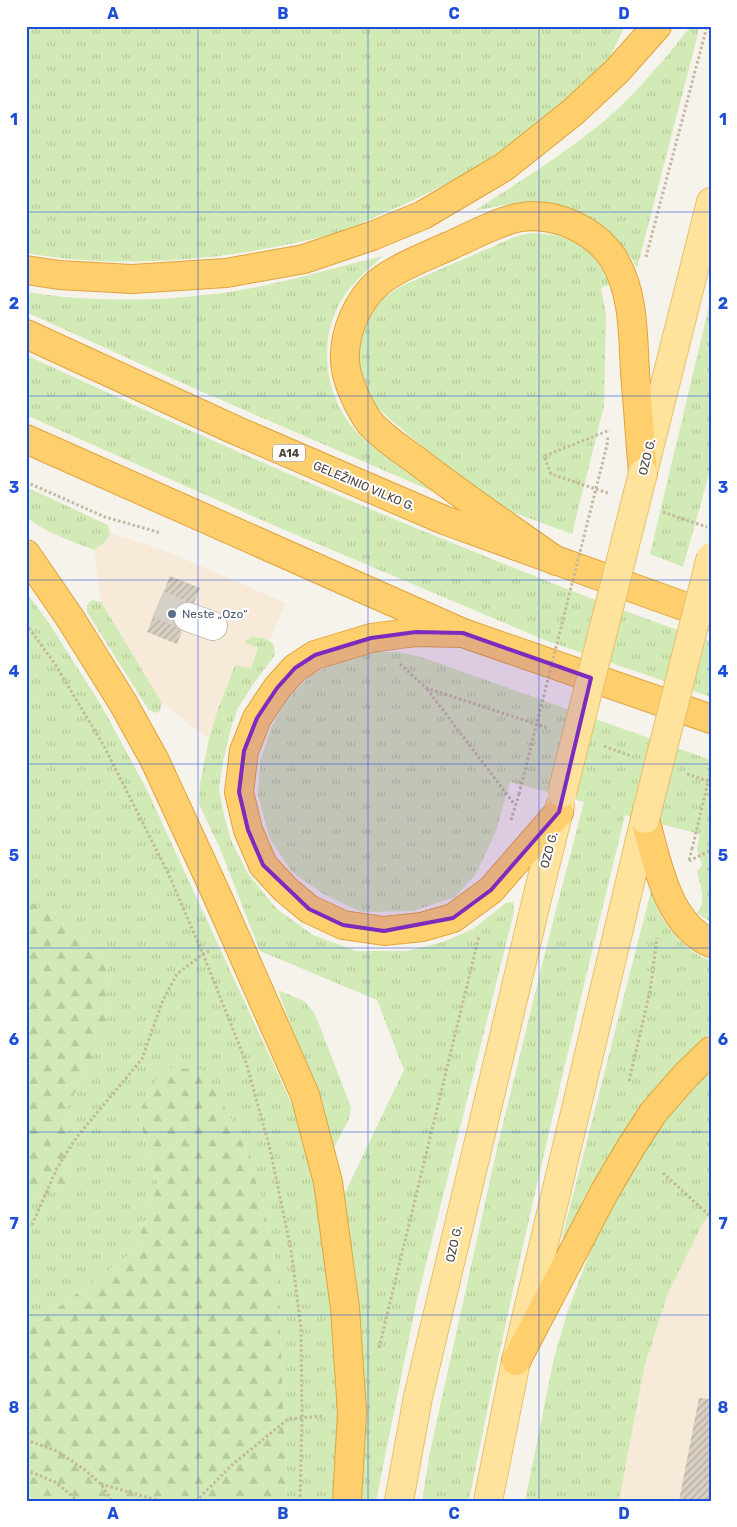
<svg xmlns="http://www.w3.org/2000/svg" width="737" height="1527" font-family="Rubik,sans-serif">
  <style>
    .commercial { fill: #f7ead8 }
    .grass { fill: url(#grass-tufts) }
    .forest { fill: url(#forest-firs) }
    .building { fill: url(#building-hatch) }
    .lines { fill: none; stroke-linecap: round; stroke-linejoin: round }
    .minor-tunnel { stroke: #d4d0c8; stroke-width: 28; stroke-dasharray: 28 14; stroke-linecap: butt }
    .minor-casing { stroke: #c2bbae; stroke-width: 30 }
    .major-casing { stroke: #e6c16a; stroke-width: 30 }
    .highway-casing { stroke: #e0a43c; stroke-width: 30 }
    .path { stroke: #c4b79f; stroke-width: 3; stroke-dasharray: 2.5 2.5; stroke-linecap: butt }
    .minor { stroke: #fff; stroke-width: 28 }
    .major { stroke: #ffe39c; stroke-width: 28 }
    .highway { stroke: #ffcf6e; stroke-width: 28 }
    .major-bridge-casing { stroke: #e6c16a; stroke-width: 30; stroke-linecap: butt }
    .path-bridge { stroke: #c4b79f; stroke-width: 3; stroke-dasharray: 2.5 2.5; stroke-linecap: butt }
    .major-bridge { stroke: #ffe39c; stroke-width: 28 }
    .marked { fill: #7b2cbf; fill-opacity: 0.2; stroke: #7b2cbf; stroke-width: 4; stroke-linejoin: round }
    .grid { fill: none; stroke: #1d4ed8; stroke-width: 1; stroke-opacity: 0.55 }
    .service-dot { fill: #5c6f8a; stroke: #fff; stroke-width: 2 }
    .labels { text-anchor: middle; stroke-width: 4; stroke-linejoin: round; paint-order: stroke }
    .shield { fill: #fff; stroke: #817c74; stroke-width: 1 }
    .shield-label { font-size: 11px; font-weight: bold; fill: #4b4439 }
    .street-label { font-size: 12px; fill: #4b4439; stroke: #fff }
    .service-label { font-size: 12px; fill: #4e5e75; stroke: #fff; text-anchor: start }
    .neatline { fill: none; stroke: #1d4ed8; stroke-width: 2 }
    .grid-label { font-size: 16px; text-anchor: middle; font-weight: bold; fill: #1d4ed8 }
  </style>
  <defs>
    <pattern id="grass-tufts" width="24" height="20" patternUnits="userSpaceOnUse" patternTransform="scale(1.25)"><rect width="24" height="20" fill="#d2eab5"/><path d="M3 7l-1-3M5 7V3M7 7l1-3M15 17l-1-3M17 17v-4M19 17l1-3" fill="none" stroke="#b6ca9c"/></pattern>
    <pattern id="forest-firs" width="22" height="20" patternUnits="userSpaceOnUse" patternTransform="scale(1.25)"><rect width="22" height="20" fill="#d2eab5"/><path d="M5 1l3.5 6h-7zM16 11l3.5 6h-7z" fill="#b6ca9c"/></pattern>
    <pattern id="building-hatch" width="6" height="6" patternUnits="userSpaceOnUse" patternTransform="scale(1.25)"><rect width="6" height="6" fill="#d8cfc1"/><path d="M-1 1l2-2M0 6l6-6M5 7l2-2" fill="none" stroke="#b1aa9e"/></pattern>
  </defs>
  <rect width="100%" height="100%" fill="#f6f3ec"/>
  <g class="commercial">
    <polygon points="110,533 161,549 286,603 269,640 260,637 251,637 245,642 258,648 250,669 235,665 218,709 209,739 162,703 101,602 94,550 105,542"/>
    <polygon points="711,1213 711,1501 619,1501 644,1368 668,1293 703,1223"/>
  </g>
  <g class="grass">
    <path d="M26,26H625C618,39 612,55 604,66C597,75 587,82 579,90C523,143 454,184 382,214C367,220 352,229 337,233C238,259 127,271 26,253Z"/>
    <path d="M691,26H700L637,268C613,225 579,202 527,203C510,203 491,208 474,211C518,183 562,155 603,122C636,94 664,60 691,26Z"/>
    <path d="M532,233C543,234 556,234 567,239C587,246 603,266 609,285L601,288L606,314L604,406L572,534L504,509L478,494L376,407C370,398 365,389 362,379C354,353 361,320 382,300C388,294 396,289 404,285L517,236Z"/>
    <path d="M383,256C368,270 350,284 340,303C318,342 325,394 353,428C374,453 414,476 441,495L198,390L26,312V292C108,305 199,301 280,282C315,274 349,264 383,256Z"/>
    <polygon points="711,298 711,467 683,567 650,554"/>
    <path d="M26,355C178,426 332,495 487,557C561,587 635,616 711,641V697L547,641L273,525L26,415Z"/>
    <path d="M26,487L108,525L110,533L105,542L94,550C72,541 44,532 26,517Z"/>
    <polygon points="26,592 49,623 101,705 146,788 294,1109 318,1186 337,1314 343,1425 338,1501 287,1501 278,1275 262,1199 239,1131 138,1114 158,1185 134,1251 40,1321 26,1318 26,1203 71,1185 68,1107 106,1028 108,958 26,898"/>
    <polygon points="92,600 101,602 162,703 160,711 155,713 148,709 87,612 87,605"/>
    <path d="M251,637C261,637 267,638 274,645L275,655L254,683L238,708L231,728L223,762L219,788L224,815L231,840L248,874L277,909L313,935L356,951H407L443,942L473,929L506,903L513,902L514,912L416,1304L376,1501H356L361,1358L356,1274L343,1197L404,1070L377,1000L260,951L219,846L199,804L200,783L209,739L218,709L235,665L251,668L258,648L244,642Z"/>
    <path d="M371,652H398L421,657L711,760V922L697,913C707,901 700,885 697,871L702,865L697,848L700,834L625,815C570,1043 514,1271 469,1501H422L430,1452L498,1144L549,937L584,802L510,782L496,831L476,874L455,897L413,911L362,912L325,895L292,872L270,839L258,795L260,761L271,728L286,701L310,676L339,661Z"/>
    <path d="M651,891L653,892C655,899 656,907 660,914C670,933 690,953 711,961V1032L690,1054L618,1143L583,1199L565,1240L562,1238Z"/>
    <polygon points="278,990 304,1001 315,1014 351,1107 349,1119 331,1153 304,1061"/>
    <polygon points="711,1066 711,1213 703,1223 668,1293 644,1368 619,1501 525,1501 554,1358 568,1310 590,1252 613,1197 661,1119"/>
  </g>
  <g class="forest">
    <polygon points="26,898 108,958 106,1028 68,1107 71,1185 26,1203"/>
    <polygon points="163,1068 202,1069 239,1131 262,1199 278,1275 287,1501 26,1501 26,1318 40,1321 134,1251 158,1185 138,1114"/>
  </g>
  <g class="building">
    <polygon points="170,576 200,588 194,603 185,602 178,605 174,611 173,620 176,627 182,632 177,644 147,632"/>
    <polygon points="699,1398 711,1399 711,1501 679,1501"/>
  </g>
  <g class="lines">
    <polyline class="minor-tunnel" points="158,604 188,617"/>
    <defs>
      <polyline id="minor" points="188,617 213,626"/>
      <g id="major">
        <polyline points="644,468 711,202"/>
        <polyline points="399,1501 418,1397 539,890 560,806"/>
        <polyline points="488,1501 516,1361 645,819"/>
      </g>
      <g id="highway">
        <polyline points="26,270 59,275 132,279 226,273 304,259 372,236 423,215 504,167 573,112 617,71 657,26"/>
        <polyline points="26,334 235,430 444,520 711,616"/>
        <polyline points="26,439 463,633 711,719"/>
        <polyline points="26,554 70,618 123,703 154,759 215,891 305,1095 328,1182 345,1308 352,1413 347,1501"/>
        <path d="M556,561C511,529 465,498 421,464C404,451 384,439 370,423C365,417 361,408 357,401C351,388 345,374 345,359C344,331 358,300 379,282C398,267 427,256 449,246C470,237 500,220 522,217C556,212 594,230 613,258C634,291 633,335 635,373C638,406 640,439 643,473"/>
        <polyline points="463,633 416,632 371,638 315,655 295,668 277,688 257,718 244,751 239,792 248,830 263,865 285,889 309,909 343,925 384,931 422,927 453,918 491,890 559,812"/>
        <path d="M645,819C657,861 666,923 711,943"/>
        <polyline points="516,1361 605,1191 631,1147 653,1113 686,1075 711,1051"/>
      </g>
    </defs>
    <use href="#minor" class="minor-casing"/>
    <use href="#major" class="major-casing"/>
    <use href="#highway" class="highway-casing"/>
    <g class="path">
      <polyline points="646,257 707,26"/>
      <polyline points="607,445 608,436"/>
      <polyline points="26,482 105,517 161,533"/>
      <polyline points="608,493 551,474 544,456 610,430"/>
      <polyline points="663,512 707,527"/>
      <polyline points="26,624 55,664 105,748 168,873 203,954 246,1062 270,1149 291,1250 301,1328 302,1417 300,1501"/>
      <polyline points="400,664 426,688 548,728"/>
      <polyline points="427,689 515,805"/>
      <polyline points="604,746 631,756"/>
      <polyline points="687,774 711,782"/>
      <polyline points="511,820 519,794"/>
      <polyline points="689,860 692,849"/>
      <polyline points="689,861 711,850"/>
      <polyline points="629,1081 650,991 657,938"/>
      <polyline points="663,1173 711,1217"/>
      <polyline points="32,1225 57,1168 76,1138 142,1059 163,1000 177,974 203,954 209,951"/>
      <polyline points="379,1348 479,936"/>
      <polyline points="26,1440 57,1451 85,1470 101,1484 112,1501"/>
      <polyline points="26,1470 55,1482 78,1501"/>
      <polyline points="101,1484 160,1501"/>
      <polyline points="196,1501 233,1464 288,1419 322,1416"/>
    </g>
    <use href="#minor" class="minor"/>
    <use href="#major" class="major"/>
    <use href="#highway" class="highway"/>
    <defs>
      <g id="major-bridge">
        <polyline points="562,793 643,473"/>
        <polyline points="645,819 711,557"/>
      </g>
    </defs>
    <use href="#major-bridge" class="major-bridge-casing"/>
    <g class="path-bridge">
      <polyline points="519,794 607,445"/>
      <polyline points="692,849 711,770"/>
    </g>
    <use href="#major-bridge" class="major-bridge"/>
  </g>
  <path class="marked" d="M416,632L463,633L591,678L559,812L491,890L453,918L384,931L343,925L309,909L263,865L248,830L239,792L244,751L257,718L277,688L295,668L315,655L371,638Z"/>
  <path class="grid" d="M198,26V1501M368,26V1501M539,26V1501M26,212H711M26,396H711M26,580H711M26,764H711M26,948H711M26,1132H711M26,1315H711"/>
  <circle class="service-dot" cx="172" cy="614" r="5"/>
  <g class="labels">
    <rect class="shield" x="273" y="444.5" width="32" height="17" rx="4"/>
    <g class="shield-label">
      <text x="289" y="457">A14</text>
    </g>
    <g class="street-label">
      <text transform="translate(647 457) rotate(-76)" y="4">OZO G.</text>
      <text transform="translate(364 486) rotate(23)" y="4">GELEŽINIO VILKO G.</text>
      <text transform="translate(549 850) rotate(-75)" y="4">OZO G.</text>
      <text transform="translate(454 1244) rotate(-77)" y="4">OZO G.</text>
    </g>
    <g class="service-label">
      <text x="182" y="618">Neste „Ozo“</text>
    </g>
  </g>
  <rect width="737" height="1527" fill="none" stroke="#ffffff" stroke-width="55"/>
  <rect x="28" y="28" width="682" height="1472" class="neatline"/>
  <g class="grid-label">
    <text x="113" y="19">A</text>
    <text x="283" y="19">B</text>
    <text x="454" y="19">C</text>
    <text x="624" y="19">D</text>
    <text x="14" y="125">1</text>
    <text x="723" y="125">1</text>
    <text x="14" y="309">2</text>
    <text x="723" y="309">2</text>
    <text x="14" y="493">3</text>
    <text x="723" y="493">3</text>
    <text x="14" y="677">4</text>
    <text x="723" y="677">4</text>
    <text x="14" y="861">5</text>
    <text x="723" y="861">5</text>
    <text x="14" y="1045">6</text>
    <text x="723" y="1045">6</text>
    <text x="14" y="1229">7</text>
    <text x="723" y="1229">7</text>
    <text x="14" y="1413">8</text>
    <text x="723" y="1413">8</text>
    <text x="113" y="1519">A</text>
    <text x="283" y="1519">B</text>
    <text x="454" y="1519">C</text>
    <text x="624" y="1519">D</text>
  </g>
</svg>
